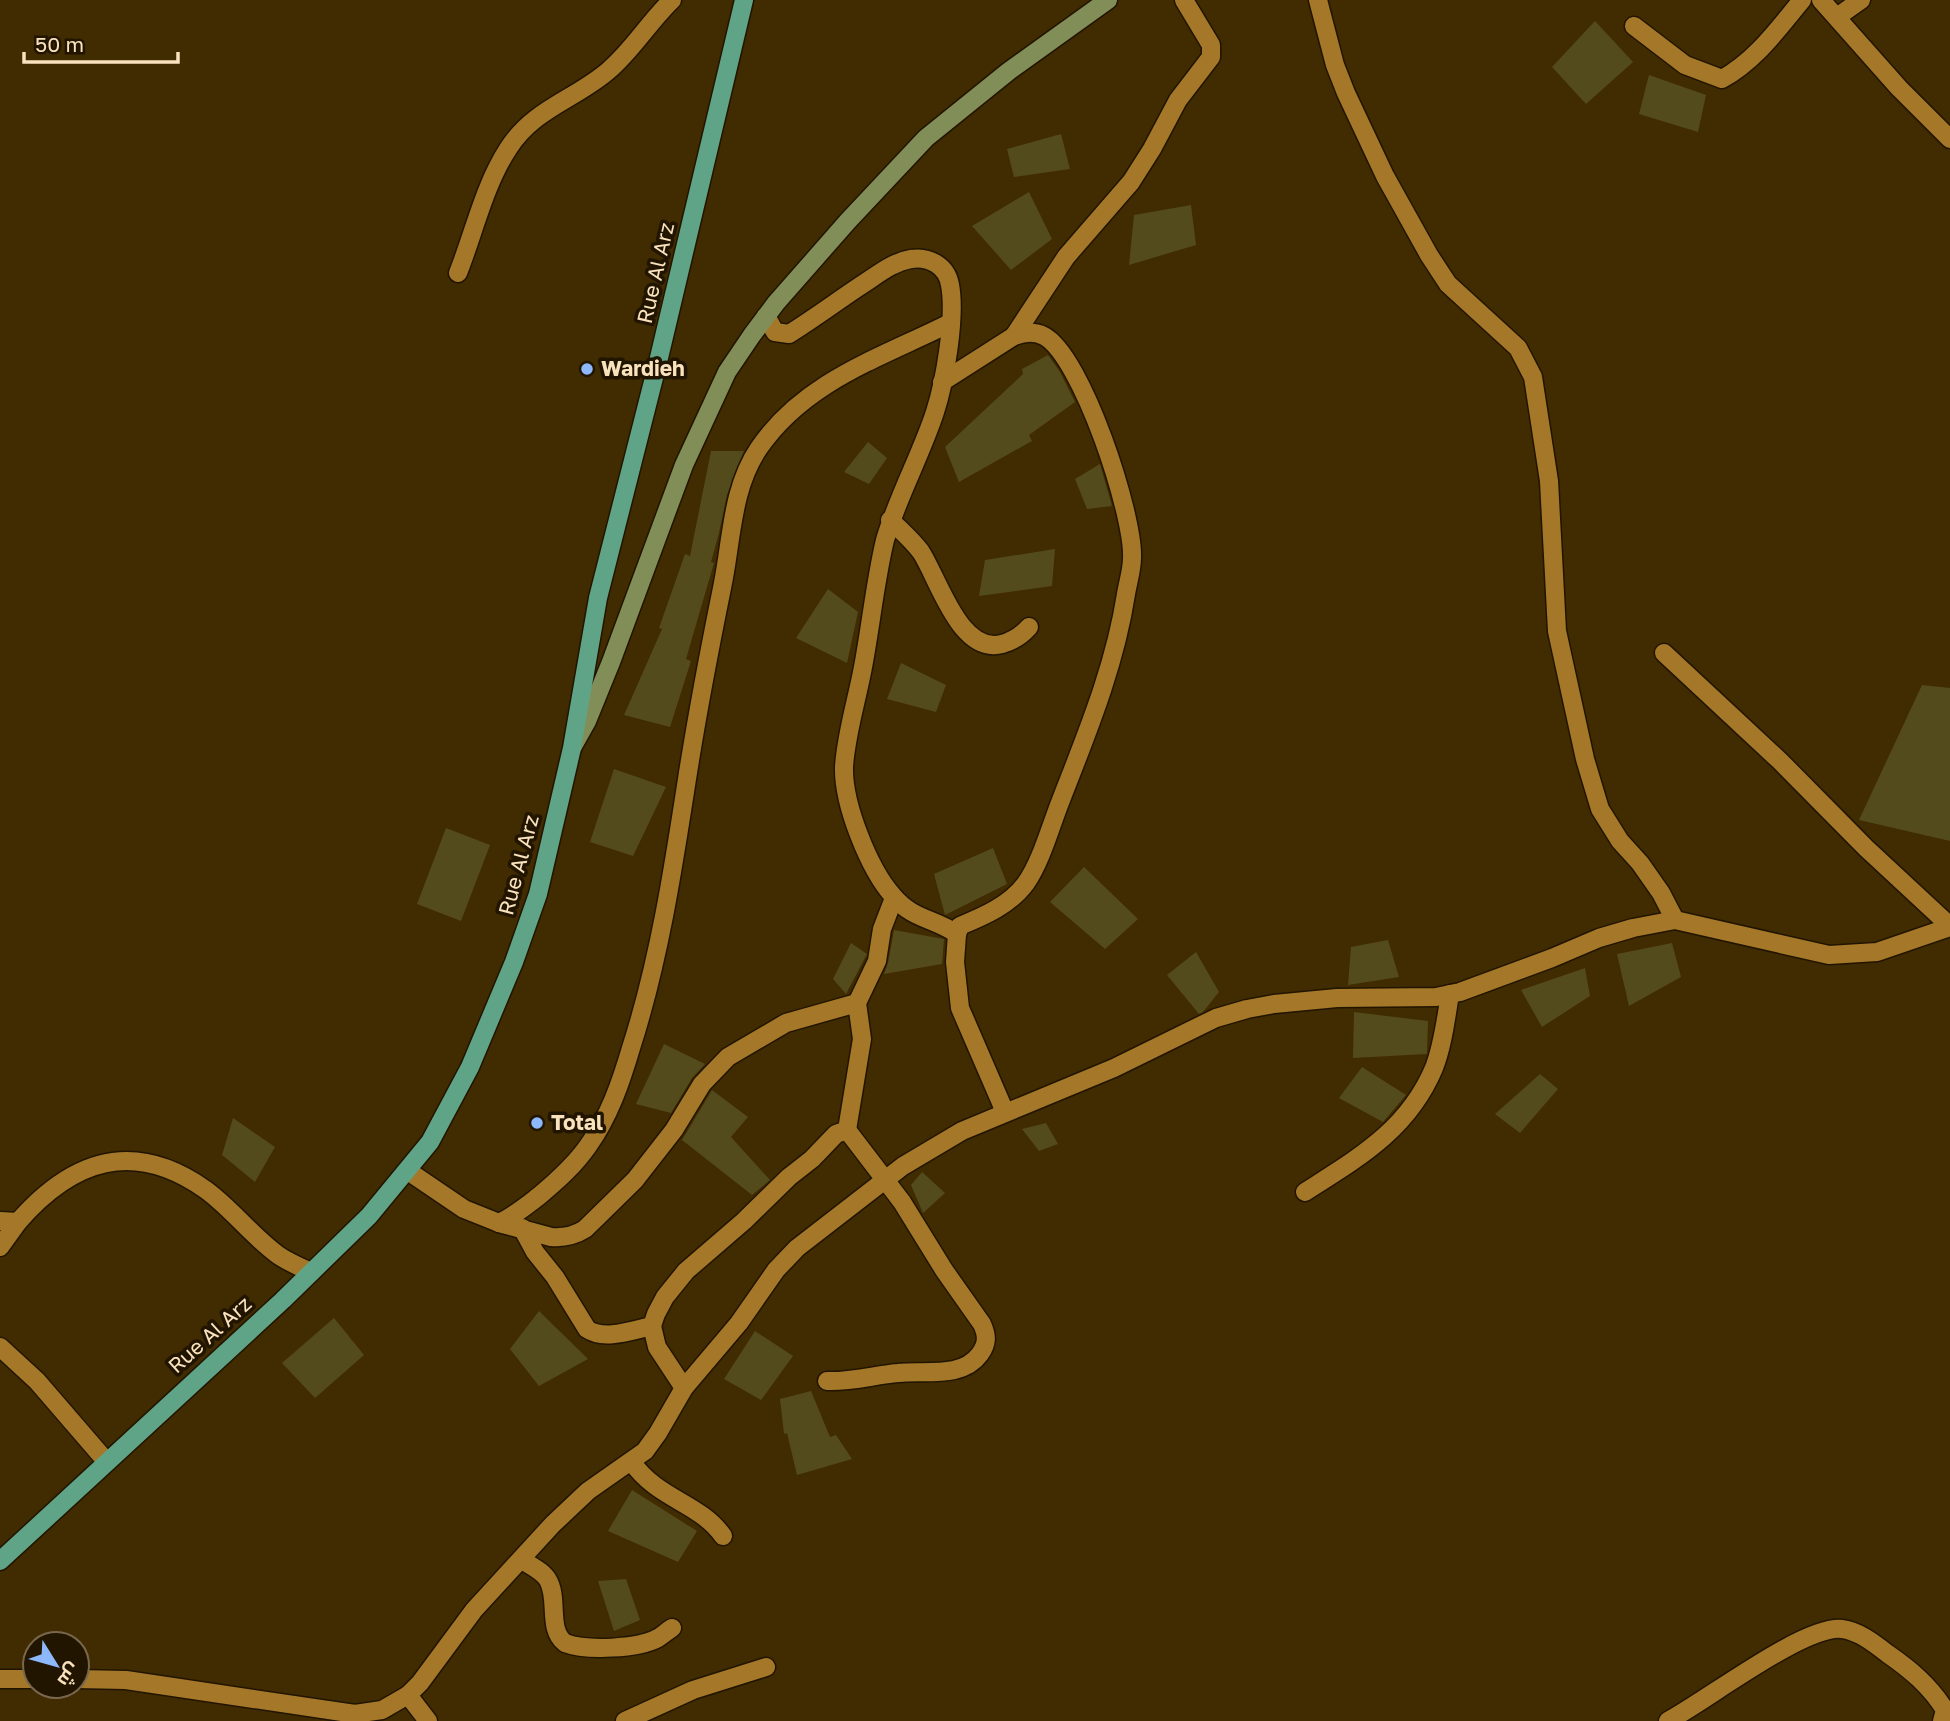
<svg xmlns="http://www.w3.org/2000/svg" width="1950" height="1721" font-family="'Golos Text',Cairo,sans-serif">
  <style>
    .building { fill: #544b1d }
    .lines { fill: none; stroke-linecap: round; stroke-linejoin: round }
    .minor-casing { stroke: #221500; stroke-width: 21 }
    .tertiary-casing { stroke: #221500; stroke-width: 21 }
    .secondary-casing { stroke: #221500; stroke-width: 21 }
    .primary-casing { stroke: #221500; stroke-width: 21 }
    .minor { stroke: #a47828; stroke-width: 18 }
    .tertiary { stroke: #a47828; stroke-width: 18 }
    .secondary { stroke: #828e58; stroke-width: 18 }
    .primary { stroke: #60a487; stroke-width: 18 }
    .poi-dot { fill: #8db9fc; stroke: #221500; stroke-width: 2.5 }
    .labels { text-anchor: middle; stroke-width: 7; stroke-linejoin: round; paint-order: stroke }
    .street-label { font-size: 21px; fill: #f9e2bd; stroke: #221500 }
    .poi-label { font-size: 21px; font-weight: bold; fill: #f9e2bd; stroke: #221500; text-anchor: start }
  </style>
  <rect width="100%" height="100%" fill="#412b00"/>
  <g class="building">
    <polygon points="1595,21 1633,62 1586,104 1552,67"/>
    <polygon points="1649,75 1706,95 1698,132 1639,114"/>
    <polygon points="1061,134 1070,169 1014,177 1007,149"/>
    <polygon points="1029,192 1052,239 1011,270 972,226"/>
    <polygon points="1191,205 1196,245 1129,265 1134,215"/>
    <polygon points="1048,355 1060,372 1075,402 1029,435 1032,441 959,482 945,447 1023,374 1022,369"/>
    <polygon points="868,442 887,458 869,484 844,472"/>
    <polygon points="711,451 744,451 727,495 719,533 711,562 714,563 686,659 691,661 670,727 624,715 662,629 659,628 685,554 690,556"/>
    <polygon points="1100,464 1112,506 1087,509 1075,479"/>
    <polygon points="1055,549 1052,586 979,596 985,560"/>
    <polygon points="828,589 858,612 847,663 796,638"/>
    <polygon points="901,663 946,685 936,712 887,699"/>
    <polygon points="1922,685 1950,688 1950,841 1859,820"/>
    <polygon points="614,769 666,787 633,856 590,842"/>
    <polygon points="446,828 490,845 461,921 417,904"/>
    <polygon points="993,848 1007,884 945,915 934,874"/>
    <polygon points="1084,867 1138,919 1105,949 1050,902"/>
    <polygon points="894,930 944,939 942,964 884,974 888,963"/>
    <polygon points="1388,940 1399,977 1348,985 1351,947"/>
    <polygon points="851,943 867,954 846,994 833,979"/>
    <polygon points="1672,943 1681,977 1629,1006 1617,954"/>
    <polygon points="1196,952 1219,992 1203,1012 1199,1014 1167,975"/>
    <polygon points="1585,968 1590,996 1542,1027 1521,990"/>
    <polygon points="1354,1012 1428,1021 1427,1054 1353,1058"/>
    <polygon points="664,1044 705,1064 692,1078 671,1113 636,1104"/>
    <polygon points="1362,1067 1406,1095 1383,1122 1339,1098"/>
    <polygon points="1540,1074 1558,1089 1520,1133 1495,1114"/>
    <polygon points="712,1090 748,1117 731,1137 770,1180 752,1195 682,1140"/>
    <polygon points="233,1118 275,1147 255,1182 222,1155"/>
    <polygon points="1046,1123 1058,1144 1039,1151 1022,1129"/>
    <polygon points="922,1172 945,1193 923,1213 911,1185"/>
    <polygon points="539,1311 588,1359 539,1386 510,1349"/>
    <polygon points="334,1318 364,1355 315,1398 282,1363"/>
    <polygon points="755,1331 793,1356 761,1400 724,1379"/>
    <polygon points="811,1391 830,1437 836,1435 852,1459 797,1475 787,1433 784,1434 780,1399"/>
    <polygon points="632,1490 697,1531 678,1562 608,1531"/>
    <polygon points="626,1579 640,1620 614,1631 598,1581"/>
  </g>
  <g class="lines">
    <defs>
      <g id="minor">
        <polyline points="1837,17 1861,0"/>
        <path d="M1634,26L1685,65L1722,79C1756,60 1777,30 1802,0"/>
        <path d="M458,273C474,233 484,186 508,149C533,109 574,100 608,71C632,51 649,22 672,0"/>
        <polyline points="1014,336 1066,257 1131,182 1152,149 1178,100 1211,57 1211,45 1184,0"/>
        <path d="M942,382L1014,336C1025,332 1034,331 1044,336C1082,356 1134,515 1132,558C1132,570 1128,582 1126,594C1115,666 1087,733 1061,800C1051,825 1041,862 1026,883C1010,905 984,916 960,926L957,934"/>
        <path d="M890,520C901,530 912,540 921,552C939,580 960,655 1002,644C1013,641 1021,636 1029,627"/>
        <polyline points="1664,653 1780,761 1866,848 1950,926"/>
        <path d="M408,1171L464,1209L499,1223L551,1237C564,1238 574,1236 585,1229L635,1180L674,1130L702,1084L728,1057L786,1023L857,1003"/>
        <path d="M1305,1192C1358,1158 1408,1130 1434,1068C1443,1045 1446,1018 1450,994"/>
        <path d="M0,1221L18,1222C73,1159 134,1139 206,1190C232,1209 252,1236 278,1255C288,1262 300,1267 311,1272"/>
        <path d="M499,1223C514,1216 526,1206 539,1196C557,1181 574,1166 588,1146C609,1117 621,1082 631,1048C659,961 673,870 687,779C697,715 709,652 722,588C732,541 731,489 759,448C805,381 880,358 950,323"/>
        <path d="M522,1228L535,1252L555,1277L587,1329C604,1341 633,1330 652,1326L656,1314L665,1297L686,1271L744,1221L789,1177L812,1159L836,1134L847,1130L862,1039L857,1003L877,961L882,929L894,898"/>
        <polyline points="0,1247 18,1222"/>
        <polyline points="652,1326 657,1347 684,1388"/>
        <polyline points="0,1347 37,1381 106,1461"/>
        <path d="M827,1381C852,1382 874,1375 898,1373C925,1370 962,1379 980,1354C988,1343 987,1335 982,1324L944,1270L902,1202L847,1130"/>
        <path d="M632,1462C657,1499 700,1503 723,1536"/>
        <path d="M522,1560C531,1566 543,1571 548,1580C559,1599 547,1629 565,1643C586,1651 638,1649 658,1638C663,1635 667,1631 672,1628"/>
        <polyline points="408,1695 428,1721"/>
        <polyline points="625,1721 693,1690 766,1667"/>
        <path d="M1668,1721C1706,1701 1804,1625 1842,1629C1859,1631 1875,1644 1888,1654C1911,1670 1930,1686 1945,1710L1942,1721"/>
      </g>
      <g id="tertiary">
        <polyline points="1318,0 1335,65 1346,93 1385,176 1429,255 1448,284 1518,348 1533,377 1549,481 1557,631 1585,759 1600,809 1620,841 1640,863 1661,893 1675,920 1829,955 1877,952 1950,927"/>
        <polyline points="1821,0 1899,88 1950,139"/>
        <path d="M766,316L775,332L789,334C813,319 836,302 860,286C876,276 892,262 911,259C929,256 947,266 950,285C956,316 945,381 935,412C921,455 898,496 885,540C875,582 871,625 863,667C857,700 846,734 844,767C843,804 869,869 893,896C913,920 934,918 957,934L955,962L960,1008L1005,1112"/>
        <polyline points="0,1679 35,1679"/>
        <polyline points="77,1679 126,1680 355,1714 382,1710 408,1695 420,1683 474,1610 553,1524 588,1491 645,1451 658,1433 684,1388 739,1323 776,1270 797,1248 903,1166 962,1131 1114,1068 1216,1018 1247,1009 1274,1004 1337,998 1436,997 1460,992 1552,958 1599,938 1633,928 1675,920"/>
      </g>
      <polyline id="secondary" points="573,746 587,721 611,662 684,465 727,372 752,335 776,303 848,221 926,138 1009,71 1108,0"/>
      <polyline id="primary" points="0,1561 283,1300 369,1216 430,1142 470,1067 514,962 538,894 572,748 598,598 658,362 744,0"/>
    </defs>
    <use href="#minor" class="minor-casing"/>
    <use href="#tertiary" class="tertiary-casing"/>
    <use href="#secondary" class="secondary-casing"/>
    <use href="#primary" class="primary-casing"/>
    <use href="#minor" class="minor"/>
    <use href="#tertiary" class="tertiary"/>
    <use href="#secondary" class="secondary"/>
    <use href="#primary" class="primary"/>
  </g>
  <g class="poi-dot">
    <circle cx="587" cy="369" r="7"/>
    <circle cx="537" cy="1123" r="7"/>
  </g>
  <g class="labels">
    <g class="street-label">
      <text transform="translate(656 273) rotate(-77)" y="7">Rue Al Arz</text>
      <text transform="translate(519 865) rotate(-75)" y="7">Rue Al Arz</text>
      <text transform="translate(210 1335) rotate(-42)" y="7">Rue Al Arz</text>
    </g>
    <g class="poi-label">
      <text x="601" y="376">Wardieh</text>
      <text x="551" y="1130">Total</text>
    </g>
  </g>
  <g transform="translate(56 1665) rotate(127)"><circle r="33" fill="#221500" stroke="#78674c" stroke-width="2"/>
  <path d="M0-5L12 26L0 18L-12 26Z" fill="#8db9fc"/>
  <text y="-10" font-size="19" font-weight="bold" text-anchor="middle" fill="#f9e2bd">ش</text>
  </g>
  <path d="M24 52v10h154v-10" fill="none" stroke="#f9e2bd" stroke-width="3.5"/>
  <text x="35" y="52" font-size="21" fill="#f9e2bd" stroke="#221500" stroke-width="5" paint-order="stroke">50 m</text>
</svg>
